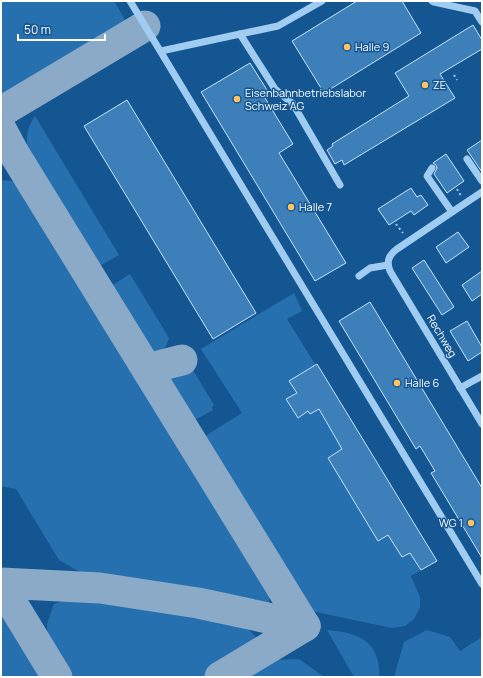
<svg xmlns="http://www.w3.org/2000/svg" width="483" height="678" font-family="Manrope,sans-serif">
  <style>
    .green { fill: #2670b0 }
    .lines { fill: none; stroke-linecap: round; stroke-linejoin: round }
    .taxiway { stroke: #8aaac8; stroke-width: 31 }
    .building { fill: #3d7fb9; stroke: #c7e4fc }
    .path { stroke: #a0ccf1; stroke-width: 2; stroke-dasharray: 2 3; stroke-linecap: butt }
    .minor { stroke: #a0ccf1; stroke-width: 7 }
    .poi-dot { fill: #ffc361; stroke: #145691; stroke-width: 1.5 }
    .labels { text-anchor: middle; stroke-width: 3; stroke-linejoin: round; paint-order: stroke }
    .poi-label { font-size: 11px; fill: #fff; stroke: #145691; text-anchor: start }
    .street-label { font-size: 11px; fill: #fff; stroke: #145691 }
  </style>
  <rect width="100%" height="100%" fill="#145691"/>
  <g class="green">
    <polygon points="1,1 114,1 131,30 20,96 1,96"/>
    <path d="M35,116L119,255L96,268L27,152C27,137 26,129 35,116Z"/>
    <polygon points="1,180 12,181 33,199 271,587 269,602 252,609 187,594 87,576 59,560 16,489 1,486"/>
    <polygon points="130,274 169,338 164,351 158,354 146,348 110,287"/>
    <polygon points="294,293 302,311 287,319 437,561 411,576 420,597 420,607 414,619 405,626 392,628 311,611 202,438 242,413 201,349"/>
    <path d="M182,360L184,363L188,362L214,405L212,407L213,410L195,420L194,418L191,420C182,406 164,385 173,368C175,365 179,362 182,360Z"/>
    <polygon points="74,596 149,602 244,625 256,637 253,648 205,677 68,677 48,641 47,624 54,604"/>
    <polygon points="1,611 11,619 47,677 1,677"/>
    <path d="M327,630C350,632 372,636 378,662C379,667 380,672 379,677H354Z"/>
    <polygon points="427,630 450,637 460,651 482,637 482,677 394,677 404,642"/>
    <polygon points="299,659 324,677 242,677 269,660"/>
  </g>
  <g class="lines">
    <g class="taxiway">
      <polyline points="1,112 145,26"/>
      <polyline points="1,129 15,155 305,626"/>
      <polyline points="147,369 182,360"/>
      <polyline points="1,583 100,588 198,603 305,626"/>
      <polyline points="1,585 57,677"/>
      <polyline points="220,677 305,626"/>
    </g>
  </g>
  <g class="building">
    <polygon points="357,1 402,1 421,33 324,93 292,41"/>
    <polygon points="473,25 482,40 482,49 440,74 455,98 344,165 342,160 335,164 327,150 333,146 332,144 409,96 395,73"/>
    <polygon points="250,63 267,90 262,93 293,144 279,153 346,263 315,281 201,92"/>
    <polygon points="127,100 256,313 213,339 84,126"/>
    <polygon points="482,140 482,172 467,150"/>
    <polygon points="446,154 464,181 447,193 434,174 437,168 436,165 433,163"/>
    <polygon points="411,188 417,197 421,195 428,205 414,215 411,211 389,225 378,209"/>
    <polygon points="458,232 469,247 446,263 436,247"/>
    <polygon points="424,260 454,307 442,315 412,268"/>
    <polygon points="482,271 482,294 472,301 462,285"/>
    <polygon points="370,302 482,488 482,558 431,473 435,471 420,446 416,449 339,321"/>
    <polygon points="467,321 482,347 482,352 468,361 450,331"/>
    <polygon points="317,364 437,561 421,570 410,553 402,557 388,535 378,541 328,458 342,449 319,409 310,414 308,411 298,418 286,399 297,393 289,381"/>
  </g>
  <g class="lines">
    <g class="path">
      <polyline points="454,75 457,80"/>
      <polyline points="457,189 461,196"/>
      <polyline points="396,224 403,233"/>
    </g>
    <g class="minor">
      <polyline points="130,1 482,584"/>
      <polyline points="432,1 434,2 475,11 482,22"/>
      <polyline points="240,34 278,26 322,1"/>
      <polyline points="161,51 240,34 275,89 293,104 340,185"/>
      <polyline points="467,159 482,181"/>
      <polyline points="432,168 427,176 452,212"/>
      <path d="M482,192L397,249C389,255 386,261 390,271L482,424"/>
      <polyline points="359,276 370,268 388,265"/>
      <polyline points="460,388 482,376"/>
    </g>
  </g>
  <g class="poi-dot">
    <circle cx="347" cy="47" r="4"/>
    <circle cx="425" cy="85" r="4"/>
    <circle cx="237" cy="99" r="4"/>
    <circle cx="291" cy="207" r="4"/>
    <circle cx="397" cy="383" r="4"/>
    <circle cx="471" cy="523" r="4"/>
  </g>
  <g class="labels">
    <g class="poi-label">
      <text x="355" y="51">Halle 9</text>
      <text x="433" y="89">ZE</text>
      <text x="245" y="97">Eisenbahnbetriebslabor<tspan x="245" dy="13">Schweiz AG</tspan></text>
      <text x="299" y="211">Halle 7</text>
      <text x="405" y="387">Halle 6</text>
      <text x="463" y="527" text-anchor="end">WG 1</text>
    </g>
    <g class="street-label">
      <text transform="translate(442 336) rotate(59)" y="4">Rechweg</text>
    </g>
  </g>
  <rect width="483" height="678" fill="none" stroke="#ffffff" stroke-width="4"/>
  <path d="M18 34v6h87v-6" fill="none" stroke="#ffffff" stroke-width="2"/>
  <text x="24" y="34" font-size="12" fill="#ffffff" stroke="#145691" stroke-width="3" paint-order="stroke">50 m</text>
</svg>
